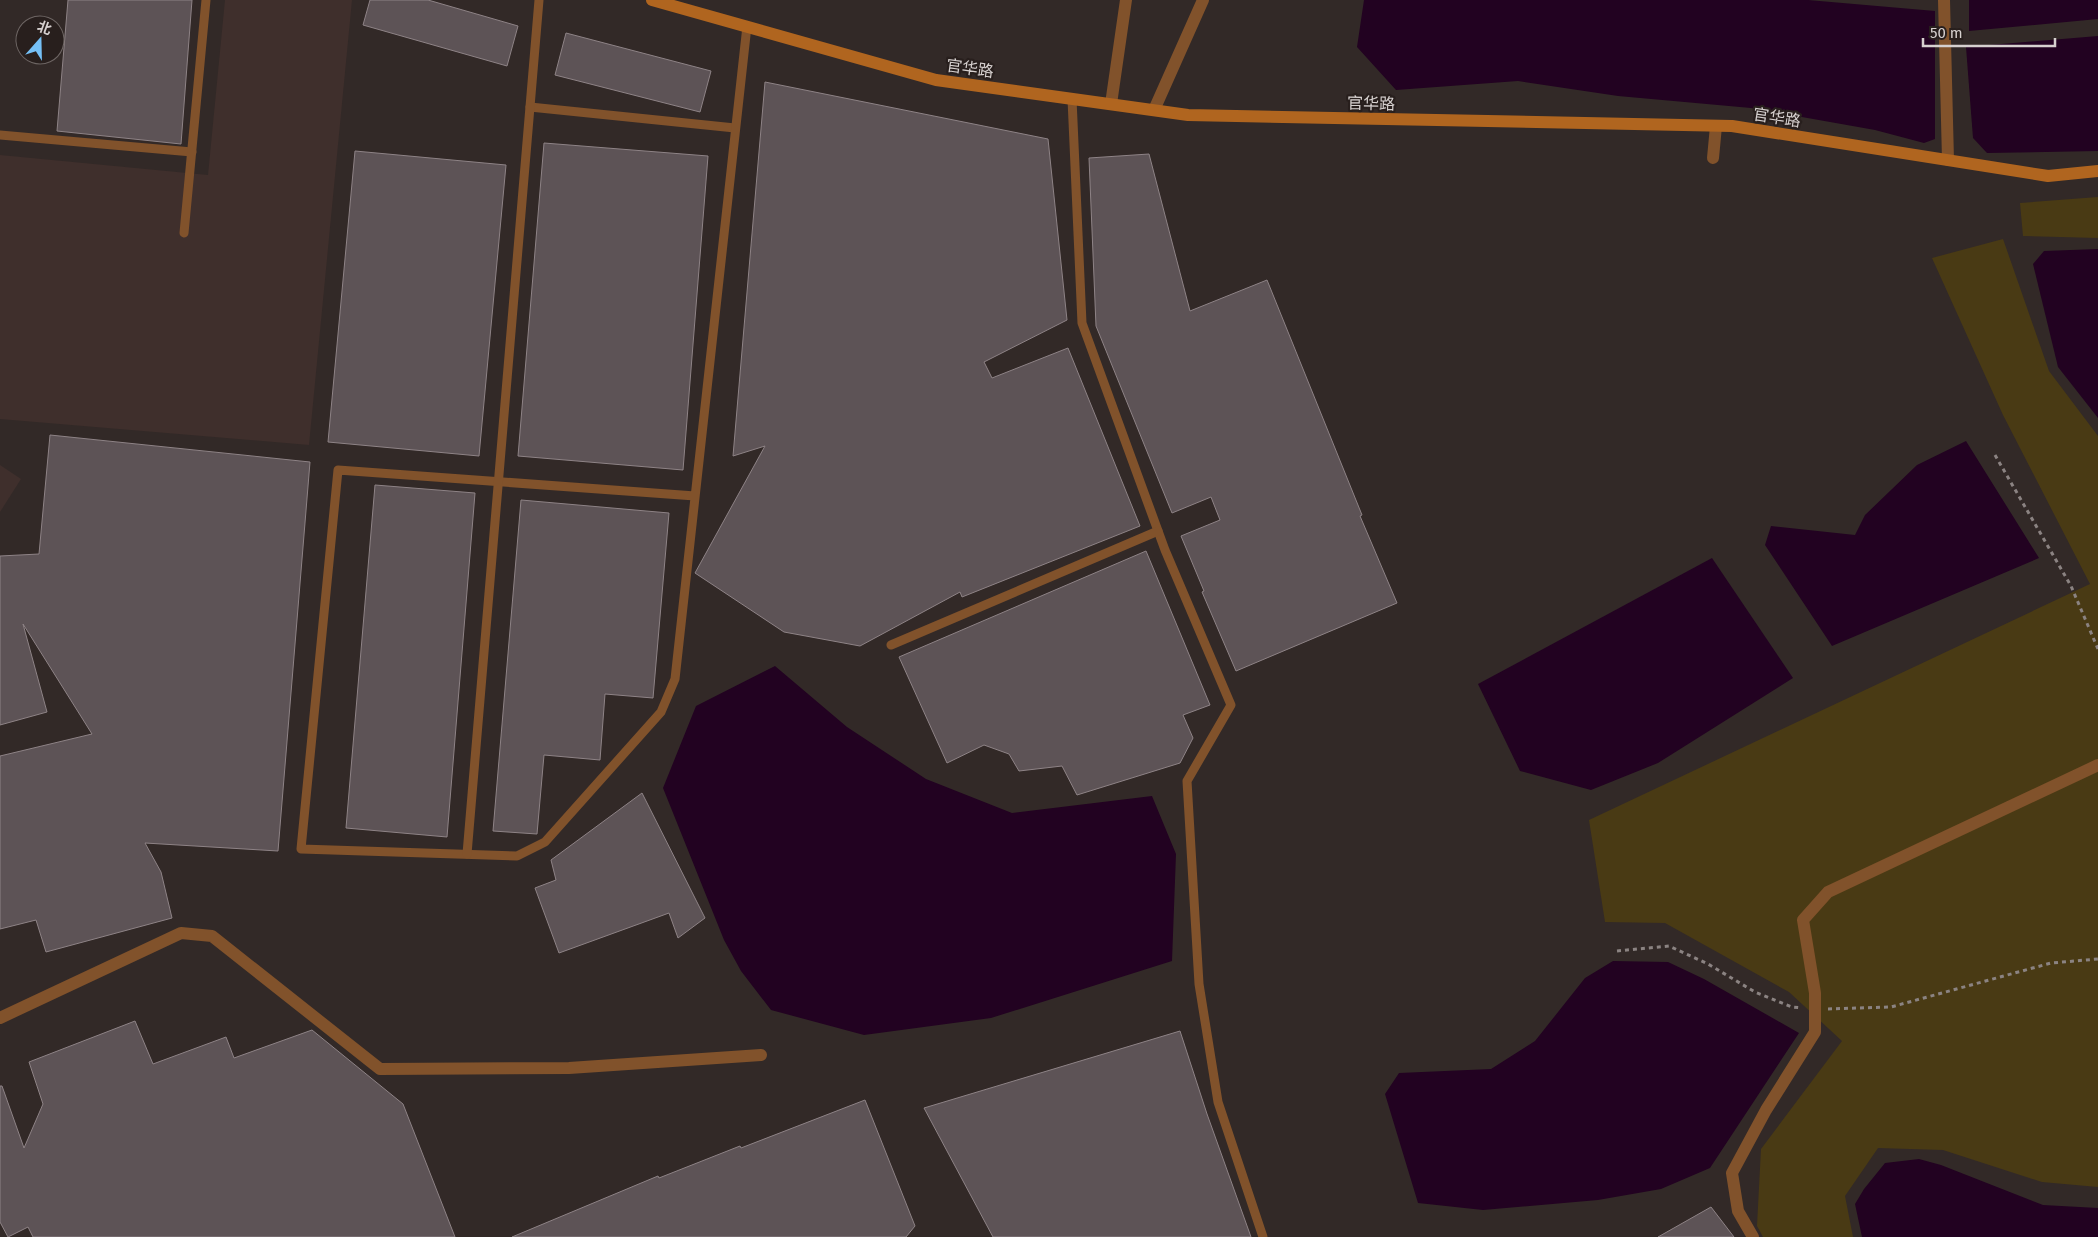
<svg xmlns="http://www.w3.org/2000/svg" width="2098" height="1237" font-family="'Fira Sans','Noto Sans SC',sans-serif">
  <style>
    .built { fill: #3f2f2c }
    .green { fill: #493a14 }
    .water { fill: #220221 }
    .building { fill: #5d5356; stroke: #8e8386 }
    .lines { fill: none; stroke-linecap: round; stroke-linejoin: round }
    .path { stroke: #8b8382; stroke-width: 3; stroke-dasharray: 4 4; stroke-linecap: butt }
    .service { stroke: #81522b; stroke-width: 9 }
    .minor { stroke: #81522b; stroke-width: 12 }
    .secondary { stroke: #b0651f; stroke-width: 12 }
    .labels { text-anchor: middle; stroke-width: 4.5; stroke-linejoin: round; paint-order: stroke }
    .street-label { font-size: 16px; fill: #d6d0cf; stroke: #281f1d }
  </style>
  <rect width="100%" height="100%" fill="#322927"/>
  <g class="built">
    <polygon points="225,0 352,0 309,445 0,419 0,155 208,175"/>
    <polygon points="0,465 21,479 0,512"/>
  </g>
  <g class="green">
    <polygon points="2098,197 2098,238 2023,236 2020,203"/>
    <polygon points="2003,239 2049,371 2098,436 2098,1187 2042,1182 1943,1150 1878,1148 1845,1196 1853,1237 1763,1237 1757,1226 1761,1149 1842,1041 1789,992 1665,923 1605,922 1589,820 2090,584 2003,415 1932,258"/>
  </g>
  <g class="water">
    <polygon points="1364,0 1808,0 1935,11 1935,139 1924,143 1875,130 1751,108 1618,96 1518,81 1396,90 1357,47"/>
    <polygon points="1969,0 2098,0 2098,19 1969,31"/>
    <polygon points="2098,36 2098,151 1987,153 1973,138 1966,47"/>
    <polygon points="2098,249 2098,418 2058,367 2033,264 2044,251"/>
    <polygon points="1966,441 2039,558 1832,646 1765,545 1771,526 1855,535 1865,515 1917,465"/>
    <polygon points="1712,558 1793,678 1658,763 1591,790 1520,771 1478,684"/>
    <polygon points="775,666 847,727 926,779 1012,813 1152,796 1176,854 1172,961 991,1018 864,1035 771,1010 741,971 724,940 663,788 696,706"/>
    <polygon points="1613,961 1668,962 1704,979 1799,1033 1710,1168 1661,1189 1598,1200 1483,1210 1418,1203 1385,1094 1399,1073 1491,1069 1535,1041 1585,978"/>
    <polygon points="1919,1159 1941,1165 2043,1205 2098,1208 2098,1237 1862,1237 1855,1204 1864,1189 1885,1163"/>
  </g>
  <g class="building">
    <polygon points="68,0 192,0 181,144 57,131"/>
    <polygon points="370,0 428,0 518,26 507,66 363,25"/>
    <polygon points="566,33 711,71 700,112 555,75"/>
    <polygon points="765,82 1048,139 1067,320 984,362 992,378 1068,348 1140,526 962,597 960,592 860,646 784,632 695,573 765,446 733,456"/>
    <polygon points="544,143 708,156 683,470 518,456"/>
    <polygon points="355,151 506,165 479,456 328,442"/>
    <polygon points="1149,154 1190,311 1267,280 1362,515 1360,516 1397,603 1236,671 1202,592 1204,591 1181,536 1220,520 1211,497 1172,513 1096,326 1089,158"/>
    <polygon points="50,435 310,462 278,851 145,843 161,872 172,918 46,952 36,920 0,929 0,756 92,734 23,624 47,712 0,725 0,556 39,554"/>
    <polygon points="375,485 475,493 447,837 346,828"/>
    <polygon points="521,500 669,513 653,698 605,694 600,760 544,755 537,834 493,831"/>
    <polygon points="1146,551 1210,705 1183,715 1193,738 1180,763 1077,795 1062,766 1019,771 1009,754 984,745 947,763 899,657"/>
    <polygon points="642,793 705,918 678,938 669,913 559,953 535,888 556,880 551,860"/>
    <polygon points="135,1021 153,1064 226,1037 234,1058 312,1030 403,1104 455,1237 33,1237 28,1227 8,1237 0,1222 0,1086 2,1086 24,1148 43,1104 29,1062"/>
    <polygon points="1180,1031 1207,1114 1251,1237 993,1237 924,1108"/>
    <polygon points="865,1100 915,1226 906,1237 512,1237 658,1176 659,1178 740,1146 741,1148"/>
    <polygon points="1711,1207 1734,1237 1658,1237"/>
  </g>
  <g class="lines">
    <g class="path">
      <polyline points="1995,455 2071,586 2098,649"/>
      <polyline points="1617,951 1669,946 1708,964 1755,992 1792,1007 1802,1008"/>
      <polyline points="1828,1009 1891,1007 2051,963 2098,959"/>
    </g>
    <g class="service">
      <polyline points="1072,99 1082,323 1165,550 1231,705 1187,781 1199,984 1218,1102 1263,1237"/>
      <polyline points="530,107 735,128"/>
      <polyline points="0,135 192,152"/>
      <polyline points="184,233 206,0"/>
      <polyline points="695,496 338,470 301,849 517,856 545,842 661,712 675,679 747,26"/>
      <polyline points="891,645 1158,531"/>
      <polyline points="467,854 539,0"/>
    </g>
    <g class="minor">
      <polyline points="1944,0 1948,160"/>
      <polyline points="1111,104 1126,0"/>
      <polyline points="1154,110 1203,0"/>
      <polyline points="1713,158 1716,126"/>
      <polyline points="0,1018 181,933 212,936 380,1069 569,1068 761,1055"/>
      <polyline points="1753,1237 1738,1211 1732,1173 1766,1110 1815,1032 1815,993 1803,920 1828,892 2098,765"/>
    </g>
    <polyline class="secondary" points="652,0 936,80 1188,115 1732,126 2048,176 2098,171"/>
  </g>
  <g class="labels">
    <g class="street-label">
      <text transform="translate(970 68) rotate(8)" y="6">官华路</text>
      <text transform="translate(1371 103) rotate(1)" y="6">官华路</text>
      <text transform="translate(1777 117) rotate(9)" y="6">官华路</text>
    </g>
  </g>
  <g transform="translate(40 40) rotate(20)"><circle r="24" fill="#281f1d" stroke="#6e6664"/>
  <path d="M0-4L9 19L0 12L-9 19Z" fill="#75c0f6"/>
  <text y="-8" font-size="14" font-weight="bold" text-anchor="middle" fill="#d6d0cf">北</text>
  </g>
  <path d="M1923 38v8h132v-8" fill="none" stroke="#d6d0cf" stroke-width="2.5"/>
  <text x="1930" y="38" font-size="15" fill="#d6d0cf" stroke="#281f1d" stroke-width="4" paint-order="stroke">50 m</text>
</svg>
